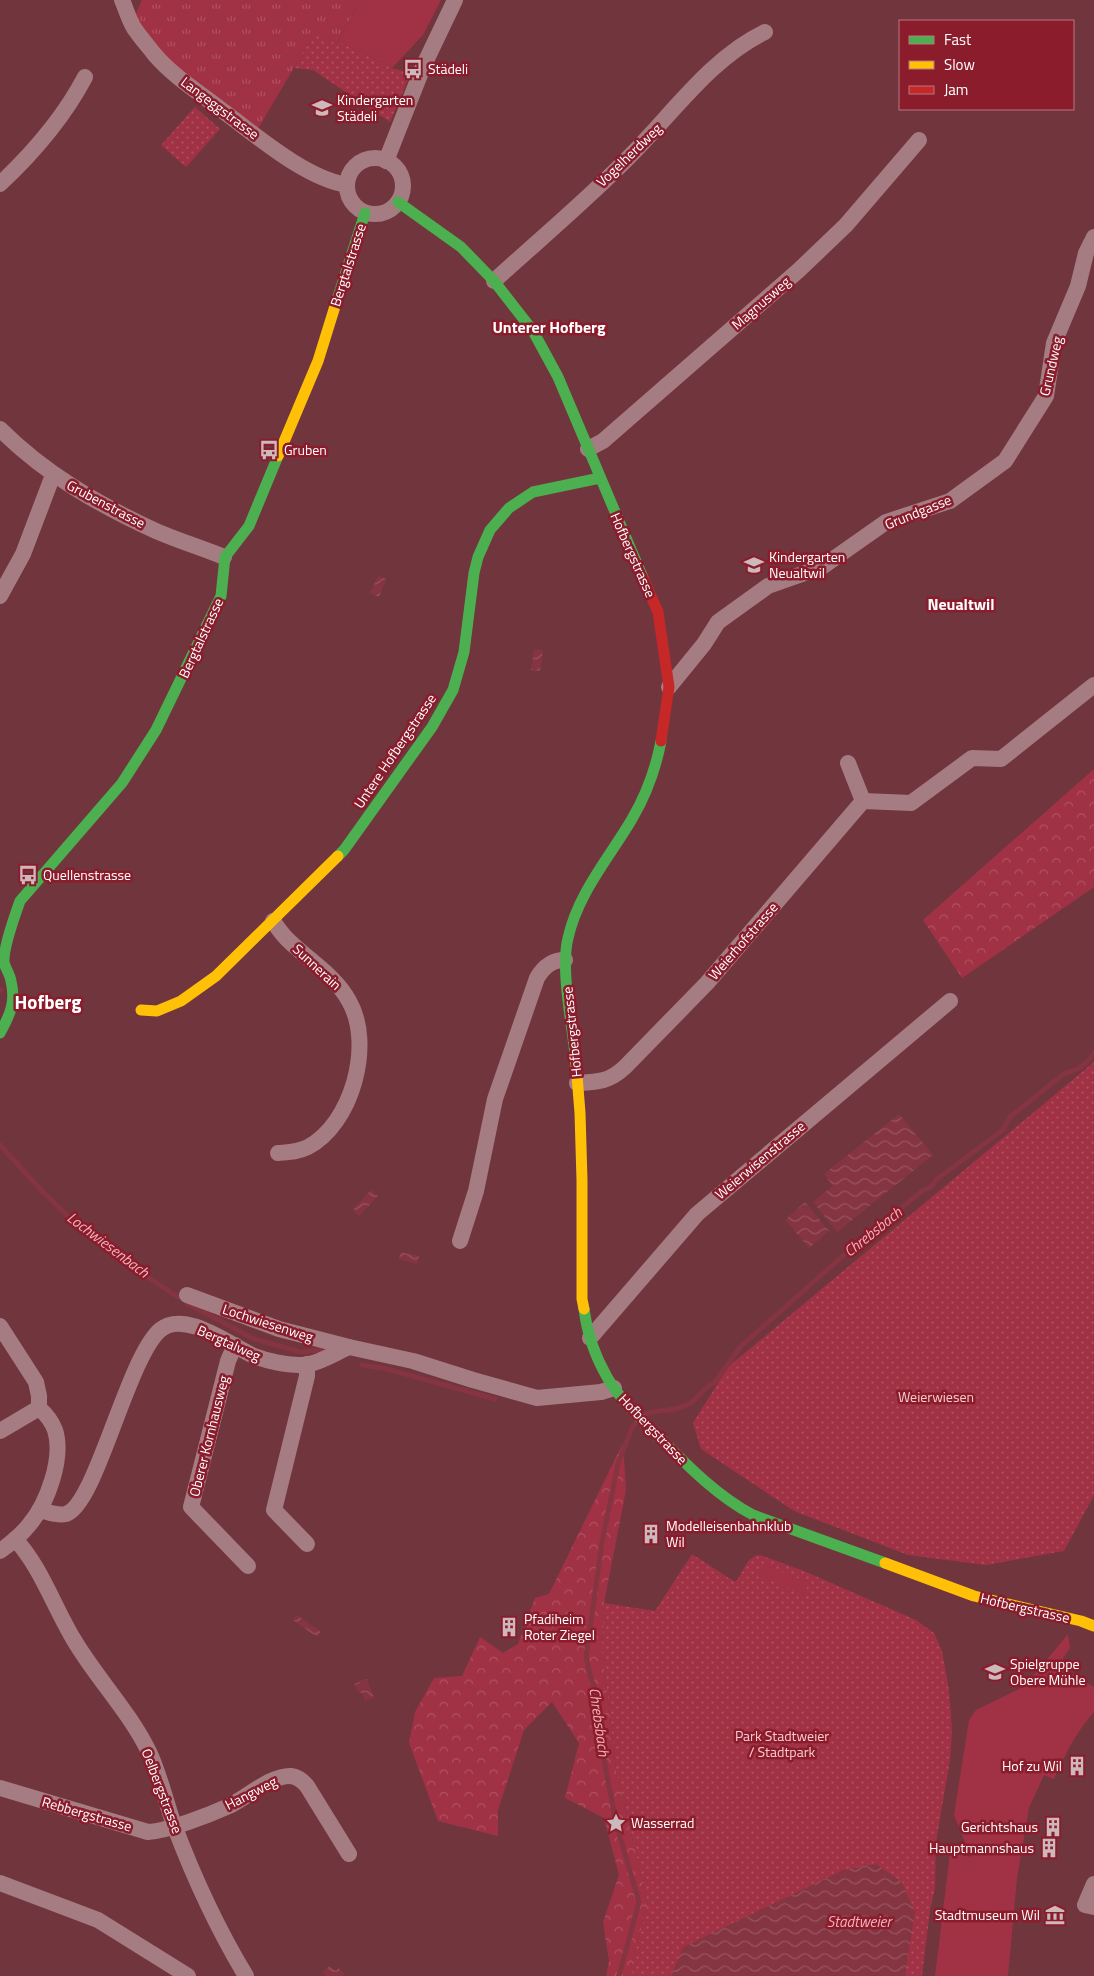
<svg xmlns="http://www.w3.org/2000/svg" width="1094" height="1976" font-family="'Titillium Web',sans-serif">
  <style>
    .grass { fill: url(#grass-tufts) }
    .forest { fill: url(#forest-crowns) }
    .park { fill: url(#park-dots) }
    .garden { fill: #a13245 }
    .water { fill: url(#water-waves) }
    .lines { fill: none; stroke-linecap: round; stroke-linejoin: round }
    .stream { stroke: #853542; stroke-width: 5 }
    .street { stroke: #a57c82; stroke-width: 16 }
    .fast { stroke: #4caf50; stroke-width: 11 }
    .slow { stroke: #ffc107; stroke-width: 11 }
    .jam { stroke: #c62828; stroke-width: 11 }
    .labels { text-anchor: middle; stroke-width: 5; stroke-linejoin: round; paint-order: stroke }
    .poi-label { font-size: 14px; fill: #fff; stroke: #8a1c2c; text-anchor: start }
    .street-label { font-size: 14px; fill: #fff; stroke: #8a1c2c }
    .park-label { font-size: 14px; fill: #f9cbd3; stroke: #8a1c2c }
    .water-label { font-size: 15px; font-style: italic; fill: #f4b2bd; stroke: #8a1c2c }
    .quarter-label { font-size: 16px; font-weight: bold; fill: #fff; stroke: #8a1c2c }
    .district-label { font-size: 19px; font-weight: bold; fill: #fff; stroke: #8a1c2c }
  </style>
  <defs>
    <pattern id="grass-tufts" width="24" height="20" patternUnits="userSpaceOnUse" patternTransform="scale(1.25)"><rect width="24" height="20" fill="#a13245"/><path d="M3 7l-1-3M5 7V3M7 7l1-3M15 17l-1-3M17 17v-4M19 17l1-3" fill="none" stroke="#af5161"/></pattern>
    <pattern id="forest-crowns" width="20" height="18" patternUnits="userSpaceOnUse" patternTransform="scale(1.25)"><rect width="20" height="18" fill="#a13245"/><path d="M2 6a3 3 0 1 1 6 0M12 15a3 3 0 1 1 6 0" fill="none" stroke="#af5161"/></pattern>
    <pattern id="park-dots" width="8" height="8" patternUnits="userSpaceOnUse" patternTransform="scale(1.25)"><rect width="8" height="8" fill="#a13245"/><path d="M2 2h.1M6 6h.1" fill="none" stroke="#af5161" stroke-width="1.8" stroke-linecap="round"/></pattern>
    <pattern id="water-waves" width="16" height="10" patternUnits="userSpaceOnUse" patternTransform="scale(1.25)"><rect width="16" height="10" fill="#853542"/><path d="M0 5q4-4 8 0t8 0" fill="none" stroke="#97535e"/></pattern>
  </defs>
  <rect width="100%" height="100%" fill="#71353e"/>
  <polygon class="grass" points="142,0 361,0 336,44 315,32 256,132 176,71 137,22 136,14"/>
  <g class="forest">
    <polygon points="1094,769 1094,887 962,978 923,920"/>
    <polygon points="623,1443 626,1490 604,1603 602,1648 616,1769 648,1904 631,1966 633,1976 606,1976 609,1961 603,1922 619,1875 604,1818 565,1798 579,1743 552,1702 524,1730 498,1810 498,1836 438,1821 409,1743 415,1712 434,1678 462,1676 480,1637 503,1653 518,1644 535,1598 549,1594"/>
  </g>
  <g class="park">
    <polygon points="315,31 336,44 338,41 392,68 411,73 390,122 313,70 294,68"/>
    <polygon points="195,107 220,129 186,167 161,145"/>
    <polygon points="1094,1062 1094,1495 1064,1551 986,1565 908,1555 794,1511 701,1449 693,1423 728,1367"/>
    <path d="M692,1554L735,1582C744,1573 746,1556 760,1555L804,1571L916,1620L934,1633L942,1651L949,1690L952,1731L950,1760L936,1842L935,1888L930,1910L922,1976H633L631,1966L648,1904L616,1769L602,1648L604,1603L655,1611Z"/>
  </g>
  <g class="garden">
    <polygon points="361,0 441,0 423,35 392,68 338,41"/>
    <polygon points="763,1564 809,1583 804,1595 759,1576"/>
    <path d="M1068,1634L1070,1648L1058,1666L1094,1687V1712C1076,1732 1065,1755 1054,1779L1044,1775L1029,1808L1017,1878L1008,1976H935L950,1853L971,1857L954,1815L969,1720L976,1710L1025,1686Z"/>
  </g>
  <g class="water">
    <polygon points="378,576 386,579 379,597 370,593"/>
    <polygon points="534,649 543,650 540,671 531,670"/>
    <polygon points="899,1114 933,1155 837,1232 813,1202 833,1186 824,1174"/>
    <polygon points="371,1190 378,1196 359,1216 353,1210"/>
    <polygon points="805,1202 829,1231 809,1248 785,1220"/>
    <polygon points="401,1252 419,1256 417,1264 399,1259"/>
    <polygon points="297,1615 321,1632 317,1637 293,1620"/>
    <polygon points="367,1679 374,1698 365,1701 363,1694 357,1691 354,1684"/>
    <polygon points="876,1864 902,1882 915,1912 905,1976 671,1976 683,1947 843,1870"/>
    <polygon points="329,1966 336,1971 338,1968 345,1974 343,1976 326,1976 323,1973"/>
  </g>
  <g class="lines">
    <g class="stream">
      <polyline points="0,990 1,990"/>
      <polyline points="0,1145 42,1191 77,1225 113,1249 149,1278 178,1297"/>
      <polyline points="187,1303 254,1339 301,1352 322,1350"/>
      <polyline points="362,1365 387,1369 495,1399"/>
      <path d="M645,1415L648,1413C662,1410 681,1410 692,1402C700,1396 705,1386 714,1383L741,1346L860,1241L922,1191L931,1187L937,1179L1003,1130L1010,1117L1065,1073C1076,1072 1088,1063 1094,1053"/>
      <polyline points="619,1976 639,1902 616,1823 602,1749 597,1691 592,1682 586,1657 602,1542 618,1464 632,1428 637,1422"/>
    </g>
    <g class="street">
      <path d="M122,0C126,9 129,20 134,28C140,37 148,46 155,55C174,77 200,93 223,111C257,136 305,178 347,185"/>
      <circle cx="375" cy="186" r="28"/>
      <polyline points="386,161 423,67 455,0"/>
      <path d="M0,184C33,153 64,117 85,77"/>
      <path d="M494,281C540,239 588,199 631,155C673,113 711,58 765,32"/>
      <path d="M0,429C45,474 99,505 156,531C179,541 202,548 224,557"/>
      <polyline points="588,449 603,441 799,270 846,225 919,140"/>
      <polyline points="0,596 23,554 53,475"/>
      <polyline points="669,687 704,644 718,622 768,586 822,567 886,522 950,501 1005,461 1046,396 1054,343 1078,286 1086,253 1094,237"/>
      <polyline points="863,801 911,803 972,758 1001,759 1094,685"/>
      <path d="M273,921C277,927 282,934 287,939C308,960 335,975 349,1001C374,1044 352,1124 308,1147C298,1152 289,1152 278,1153"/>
      <path d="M577,1083C598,1082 609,1082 625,1067L707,983L863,801L848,763"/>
      <path d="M460,1241L476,1191L495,1099L537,978C544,966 552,960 565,960"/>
      <polyline points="187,1295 279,1329 349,1347 413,1361 473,1380 537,1398 601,1392 614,1388"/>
      <path d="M0,1326L36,1382L39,1396V1408C46,1414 52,1422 55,1430C64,1458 47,1504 29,1525C21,1535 10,1544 0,1551"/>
      <polyline points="590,1338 697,1214 950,1001"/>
      <polyline points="235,1345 228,1361 191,1507 248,1566"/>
      <polyline points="307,1364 307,1376 274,1510 307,1544"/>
      <polyline points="0,1431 39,1408"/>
      <path d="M40,1510C48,1512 57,1516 66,1514C96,1505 127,1359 160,1330C185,1309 231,1346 254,1356C267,1361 286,1365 299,1365C317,1365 333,1354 349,1347"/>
      <path d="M15,1539C41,1567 54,1607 74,1640C97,1679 130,1712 150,1754C160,1776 166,1802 174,1825C194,1878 217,1928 246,1976"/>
      <path d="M0,1788L148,1832C168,1831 209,1815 229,1806C246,1798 271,1775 291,1776C298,1777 303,1781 307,1786L349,1854"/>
      <polyline points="0,1883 98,1920 188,1976"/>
      <polyline points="1094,1884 1085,1905 1094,1907"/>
    </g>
    <g class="fast">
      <polyline points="398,202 461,247 494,281 533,331 558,377 643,578"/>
      <polyline points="336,303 365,213"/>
      <polyline points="338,856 344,850 432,727 453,690 464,652 474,573 478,557 490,530 509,508 533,492 600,478"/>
      <path d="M0,1033C10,1015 16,1002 11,981C10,974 5,968 4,962C3,948 15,915 20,901L122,783L156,730L221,596L225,557L249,526L278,456"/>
      <path d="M576,1063C573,1028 560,971 568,938C578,893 609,858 632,819C646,795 656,768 661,741"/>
      <path d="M584,1309C587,1333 595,1356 607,1377C619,1398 637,1415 654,1432C684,1462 715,1495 753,1515L885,1563"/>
    </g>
    <g class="slow">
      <polyline points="278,456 318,361 336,303"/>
      <polyline points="141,1010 157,1011 181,1001 216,976 338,856"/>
      <polyline points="576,1063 580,1113 582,1180 582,1299 584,1309"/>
      <polyline points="885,1563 974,1596 1081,1621 1094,1626"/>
    </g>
    <polyline class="jam" points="643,578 658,612 669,687 661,741"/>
  </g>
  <defs>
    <symbol id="bus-bare" viewBox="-9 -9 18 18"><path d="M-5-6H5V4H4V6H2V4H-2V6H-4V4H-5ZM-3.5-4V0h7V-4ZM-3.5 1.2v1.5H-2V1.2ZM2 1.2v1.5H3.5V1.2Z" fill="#cdb8bb" stroke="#8a1c2c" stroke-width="2.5" paint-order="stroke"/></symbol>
    <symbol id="school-bare" viewBox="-9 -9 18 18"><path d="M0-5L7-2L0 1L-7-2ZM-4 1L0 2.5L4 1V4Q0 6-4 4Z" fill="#cdb8bb" stroke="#8a1c2c" stroke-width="2.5" paint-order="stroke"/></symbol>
    <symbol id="building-bare" viewBox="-9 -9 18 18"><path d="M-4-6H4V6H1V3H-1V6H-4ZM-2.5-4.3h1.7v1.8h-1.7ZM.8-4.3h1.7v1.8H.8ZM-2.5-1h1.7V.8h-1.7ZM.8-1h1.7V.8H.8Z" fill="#cdb8bb" stroke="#8a1c2c" stroke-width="2.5" paint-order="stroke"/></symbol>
    <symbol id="sight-bare" viewBox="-9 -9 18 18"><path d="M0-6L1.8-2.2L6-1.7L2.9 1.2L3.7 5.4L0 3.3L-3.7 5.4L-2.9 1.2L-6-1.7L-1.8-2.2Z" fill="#cdb8bb" stroke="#8a1c2c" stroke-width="2.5" paint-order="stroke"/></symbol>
    <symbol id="museum-bare" viewBox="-9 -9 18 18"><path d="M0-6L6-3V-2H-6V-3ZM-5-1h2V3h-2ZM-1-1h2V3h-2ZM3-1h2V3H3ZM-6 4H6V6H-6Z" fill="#cdb8bb" stroke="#8a1c2c" stroke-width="2.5" paint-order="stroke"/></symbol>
  </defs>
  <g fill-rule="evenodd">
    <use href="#bus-bare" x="399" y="55" width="28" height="28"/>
    <use href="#school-bare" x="308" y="94" width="28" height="28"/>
    <use href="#bus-bare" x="255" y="436" width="28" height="28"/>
    <use href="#school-bare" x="740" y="551" width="28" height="28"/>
    <use href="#bus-bare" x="14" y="861" width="28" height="28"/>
    <use href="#building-bare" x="637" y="1520" width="28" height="28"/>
    <use href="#building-bare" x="495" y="1613" width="28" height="28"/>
    <use href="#school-bare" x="981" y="1658" width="28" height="28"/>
    <use href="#building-bare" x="1063" y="1752" width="28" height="28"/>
    <use href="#sight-bare" x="602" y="1809" width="28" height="28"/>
    <use href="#building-bare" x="1039" y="1813" width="28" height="28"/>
    <use href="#building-bare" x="1035" y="1834" width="28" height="28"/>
    <use href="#museum-bare" x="1041" y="1901" width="28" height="28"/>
  </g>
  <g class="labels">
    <g class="poi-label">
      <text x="428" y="74">Städeli</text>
      <text x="337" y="105">Kindergarten<tspan x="337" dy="16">Städeli</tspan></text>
      <text x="284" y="455">Gruben</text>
      <text x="769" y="562">Kindergarten<tspan x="769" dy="16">Neualtwil</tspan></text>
      <text x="43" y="880">Quellenstrasse</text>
      <text x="666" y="1531">Modelleisenbahnklub<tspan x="666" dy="16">Wil</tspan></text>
      <text x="524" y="1624">Pfadiheim<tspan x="524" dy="16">Roter Ziegel</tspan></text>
      <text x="1010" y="1669">Spielgruppe<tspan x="1010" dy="16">Obere Mühle</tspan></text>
      <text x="1062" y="1771" text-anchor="end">Hof zu Wil</text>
      <text x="631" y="1828">Wasserrad</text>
      <text x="1038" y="1832" text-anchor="end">Gerichtshaus</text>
      <text x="1034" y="1853" text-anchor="end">Hauptmannshaus</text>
      <text x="1040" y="1920" text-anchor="end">Stadtmuseum Wil</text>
    </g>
    <g class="street-label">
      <text transform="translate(220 108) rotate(37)" y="5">Langeggstrasse</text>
      <text transform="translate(629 155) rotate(-44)" y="5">Vogelherdweg</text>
      <text transform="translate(348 265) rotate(-72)" y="5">Bergtalstrasse</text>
      <text transform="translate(761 303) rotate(-41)" y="5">Magnusweg</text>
      <text transform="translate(1051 366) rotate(-77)" y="5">Grundweg</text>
      <text transform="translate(106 504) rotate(28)" y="5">Grubenstrasse</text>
      <text transform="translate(918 512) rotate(-22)" y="5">Grundgasse</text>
      <text transform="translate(633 555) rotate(66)" y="5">Hofbergstrasse</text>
      <text transform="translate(201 638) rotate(-65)" y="5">Bergtalstrasse</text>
      <text transform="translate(395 751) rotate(-56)" y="5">Untere Hofbergstrasse</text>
      <text transform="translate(743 941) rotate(-49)" y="5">Weierhofstrasse</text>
      <text transform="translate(317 967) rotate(43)" y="5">Sunnerain</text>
      <text transform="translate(572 1032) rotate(-96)" y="5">Hofbergstrasse</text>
      <text transform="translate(760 1160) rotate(-40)" y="5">Weierwisenstrasse</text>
      <text transform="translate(268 1323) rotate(18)" y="5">Lochwiesenweg</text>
      <text transform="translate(229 1343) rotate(24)" y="5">Bergtalweg</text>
      <text transform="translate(653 1429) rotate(46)" y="5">Hofbergstrasse</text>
      <text transform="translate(209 1436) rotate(-76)" y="5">Oberer Kornhausweg</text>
      <text transform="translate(1025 1608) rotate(13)" y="5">Hofbergstrasse</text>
      <text transform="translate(162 1791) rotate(69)" y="5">Oelbergstrasse</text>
      <text transform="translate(251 1793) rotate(-27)" y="5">Hangweg</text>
      <text transform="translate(87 1814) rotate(16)" y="5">Rebbergstrasse</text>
    </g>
    <g class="park-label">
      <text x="936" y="1402">Weierwiesen</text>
      <text x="782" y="1741">Park Stadtweier<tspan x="782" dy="16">/ Stadtpark</tspan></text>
    </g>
    <g class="water-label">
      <text transform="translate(873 1232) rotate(-39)" y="5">Chrebsbach</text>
      <text transform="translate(108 1245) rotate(37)" y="5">Lochwiesenbach</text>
      <text transform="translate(599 1722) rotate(82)" y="5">Chrebsbach</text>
      <text x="859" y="1927">Stadtweier</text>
    </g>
    <g class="quarter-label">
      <text x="549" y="333">Unterer Hofberg</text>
      <text x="961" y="610">Neualtwil</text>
    </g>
    <g class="district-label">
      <text x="48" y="1009">Hofberg</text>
    </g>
  </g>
  <rect x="899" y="20" width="175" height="90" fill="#8a1c2c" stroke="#b97780"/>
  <rect x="909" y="36" width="25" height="8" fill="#4caf50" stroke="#b97780"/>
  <text x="944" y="45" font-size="15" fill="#ffffff">Fast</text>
  <rect x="909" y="61" width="25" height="8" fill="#ffc107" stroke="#b97780"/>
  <text x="944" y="70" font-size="15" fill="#ffffff">Slow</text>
  <rect x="909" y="86" width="25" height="8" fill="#c62828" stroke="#b97780"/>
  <text x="944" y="95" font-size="15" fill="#ffffff">Jam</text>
</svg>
